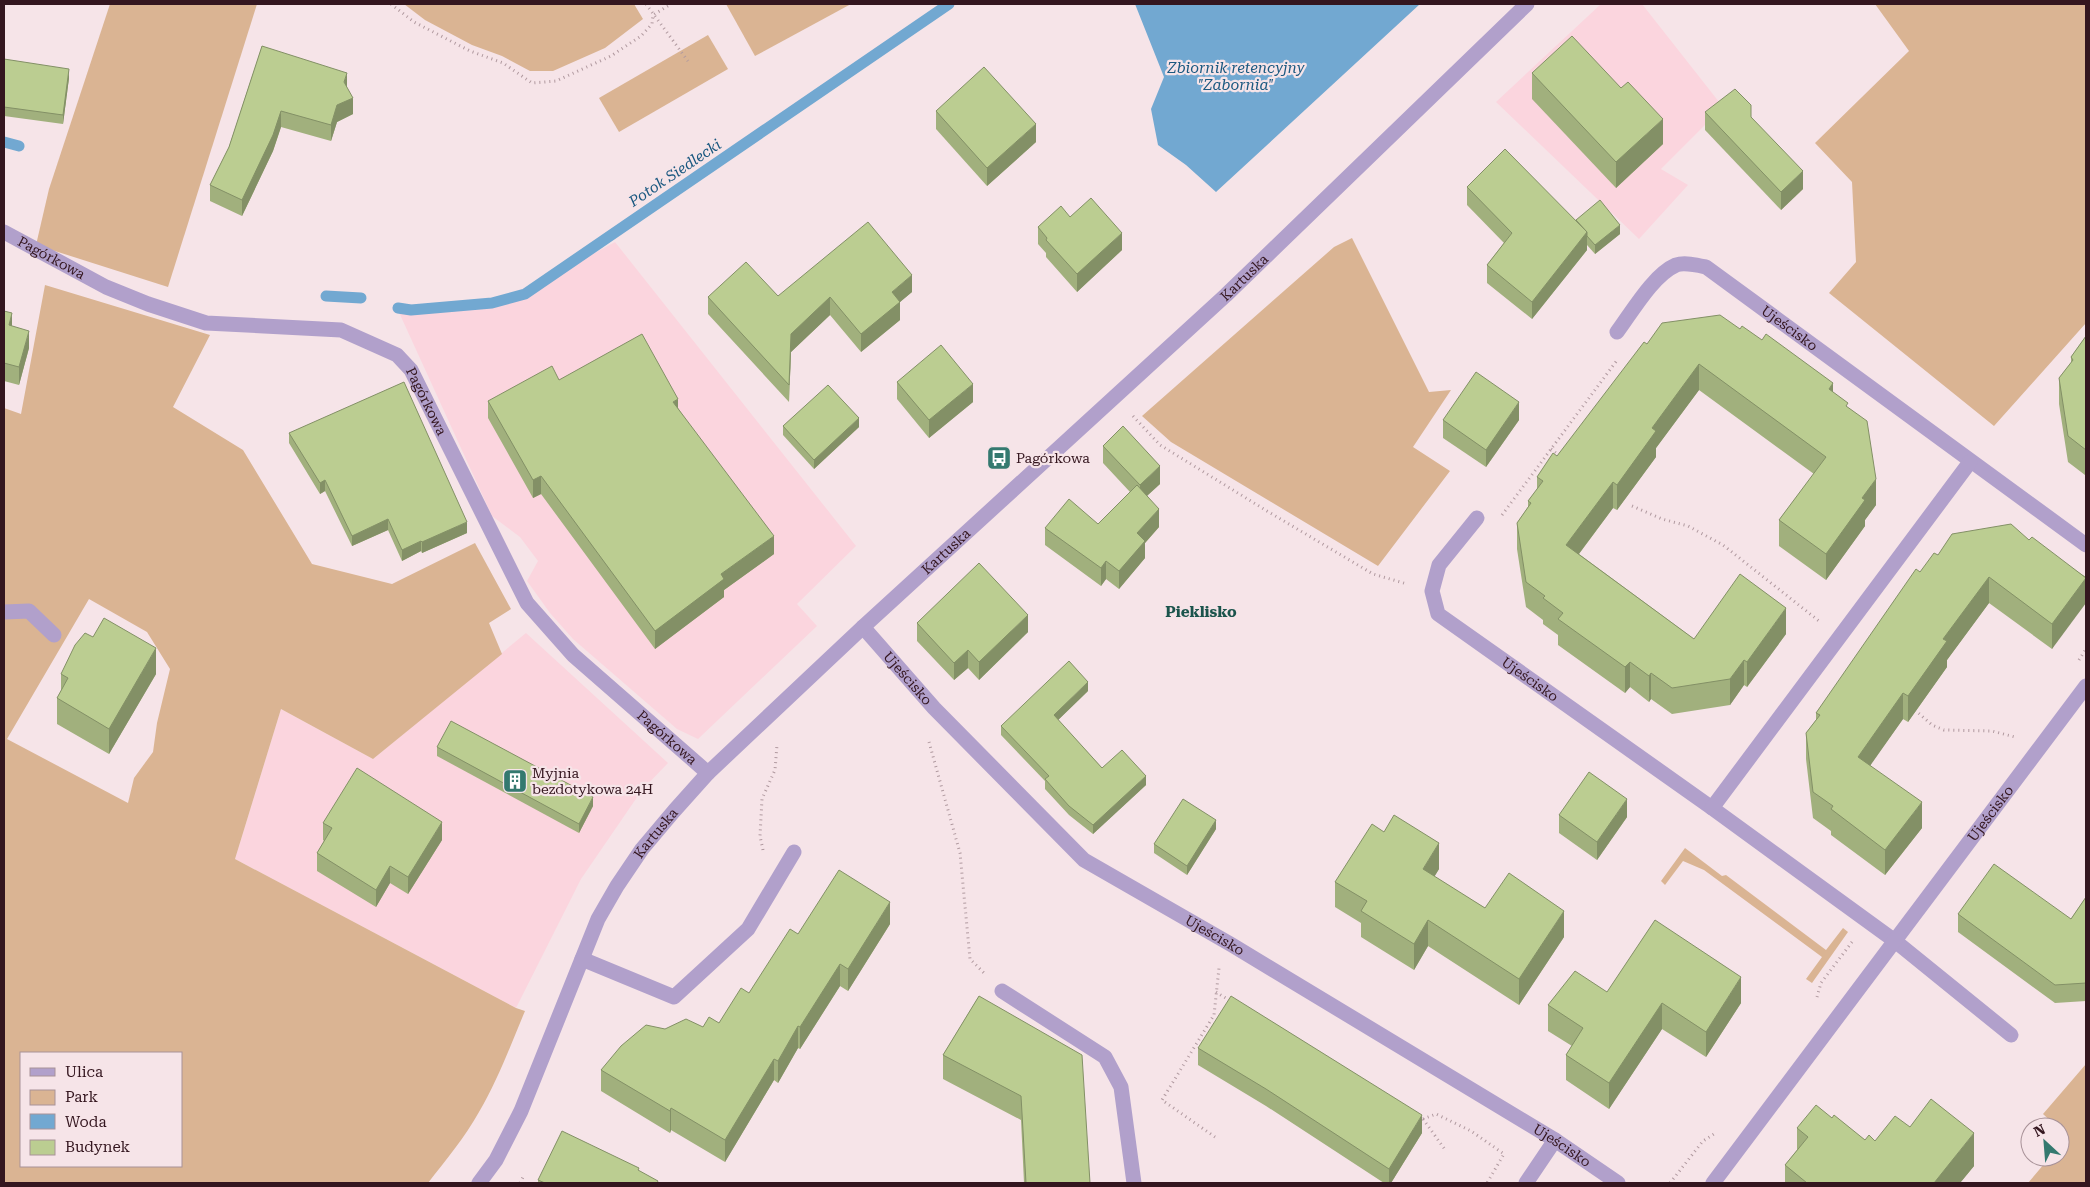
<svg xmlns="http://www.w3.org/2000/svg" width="2090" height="1187" font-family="'Roboto Serif',serif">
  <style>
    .built { fill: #fbd5de }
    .green { fill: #dab493; fill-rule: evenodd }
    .water { fill: #72a8d1 }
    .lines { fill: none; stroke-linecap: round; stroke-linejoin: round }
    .stream { stroke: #72a8d1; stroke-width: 11 }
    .path { stroke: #b0999f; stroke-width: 3; stroke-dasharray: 1 4; stroke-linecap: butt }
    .minor { stroke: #b1a0cb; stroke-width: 15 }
    .wall { fill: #a1b07d }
    .shaded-wall { fill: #839066 }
    .building { fill: #bbcd91; stroke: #839066 }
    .labels { text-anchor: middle; stroke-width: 4.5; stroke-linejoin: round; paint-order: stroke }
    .street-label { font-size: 14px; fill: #34161f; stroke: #f6e4e8 }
    .poi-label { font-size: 14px; fill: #34161f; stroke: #f6e4e8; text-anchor: start }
    .water-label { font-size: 15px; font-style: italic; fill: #1a5880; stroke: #f6e4e8 }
    .neighbourhood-label { font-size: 15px; font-weight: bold; fill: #1b544c; stroke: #f6e4e8 }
  </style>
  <rect width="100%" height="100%" fill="#f6e4e8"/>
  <g class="built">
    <polygon points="1601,4 1642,4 1723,107 1661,169 1688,185 1639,239 1496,102"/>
    <polygon points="615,242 856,546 797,604 817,626 698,739 677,729 573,639 550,613 527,581 538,561 520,537 492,516 397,308 493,308"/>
    <polygon points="526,633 668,763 642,790 581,879 516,1008 235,859 281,709 373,759"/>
  </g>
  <g class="green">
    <polygon points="110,4 257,4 168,287 36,245 49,189"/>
    <polygon points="404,4 634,4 643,19 605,48 553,71 530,71 502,56 472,45 425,20"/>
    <polygon points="726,4 851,4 755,56"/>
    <polygon points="1875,4 2086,4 2086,323 1994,426 1829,293 1856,262 1852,182 1815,143 1909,51"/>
    <polygon points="708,35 728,69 619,132 599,98"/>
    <polygon points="1352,238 1429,392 1451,390 1413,447 1450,471 1378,566 1171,442 1142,416 1334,247"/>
    <path d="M45,285L210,335L173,407L243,450L312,564L392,584L475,543L511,609L489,623L502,654L373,759L281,709L235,859L516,1008L525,1011C511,1044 498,1080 479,1112C465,1137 446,1160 428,1183H4V408L21,414ZM89,599L147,632L170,669L157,723L153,752L134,778L128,803L7,739ZM21,1053H181V1166H21Z"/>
    <polygon points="1685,848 1722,876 1726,875 1826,950 1843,928 1848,932 1812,983 1806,979 1822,957 1704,870 1683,861 1665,885 1661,881"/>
    <polygon points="2086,1064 2086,1183 2028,1183 2050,1157 2060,1157 2060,1145 2067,1136 2060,1127 2057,1127 2043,1114"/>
  </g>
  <polygon class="water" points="1135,4 1420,4 1216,192 1186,165 1158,145 1151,109 1164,77"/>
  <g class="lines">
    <g class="stream">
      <polyline points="4,142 19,146"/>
      <polyline points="326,296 361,298"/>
      <polyline points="398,308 411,310 492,303 525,294 949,4"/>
    </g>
    <g class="path">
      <polyline points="391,4 414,22 470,51 503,63 532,83 556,81 611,56 641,36 652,24 653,15 671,4"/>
      <polyline points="646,4 688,61"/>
      <polyline points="1133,416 1160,445 1267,511 1373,574 1407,584"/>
      <polyline points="1551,449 1560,456"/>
      <polyline points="1632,506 1662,519 1688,526 1723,545 1819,621"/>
      <polyline points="1502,515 1618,359"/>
      <polyline points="2079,660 2086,649"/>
      <polyline points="1915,710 1932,725 1944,730 1992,731 2015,737"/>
      <polyline points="929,742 960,853 970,959 984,973"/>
      <polyline points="763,850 760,836 762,799 775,770 777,745"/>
      <polyline points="1216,992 1232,1002"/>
      <polyline points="1817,997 1821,983 1852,942"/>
      <polyline points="1419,1116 1423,1119 1446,1151"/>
      <polyline points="1423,1119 1436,1114 1471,1131 1504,1154 1487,1183"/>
      <polyline points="1215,1137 1162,1100 1214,1015 1219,968"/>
      <polyline points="520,1183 523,1177"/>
      <polyline points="1670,1183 1703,1141 1714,1134"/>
    </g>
    <g class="minor">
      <path id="s1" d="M4,232L106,287L148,304L206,323L341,330L397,355L411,370L527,603L573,655L708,773"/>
      <path id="s2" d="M1617,332C1632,312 1653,275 1676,265C1684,262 1697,265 1706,267L2086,545"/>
      <path id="s3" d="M1477,518L1439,565L1432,591L1438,614L1712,808L1895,941L2011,1035"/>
      <polyline points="4,612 29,611 54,635"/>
      <path id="s4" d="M863,627L934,708L1084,860L1232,945L1555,1140L1618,1183"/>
      <polyline points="1712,808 1970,462"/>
      <polyline points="582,959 674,997 748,929 794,852"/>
      <polyline points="1002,991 1105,1057 1121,1087 1134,1183"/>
      <path id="s5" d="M479,1183L496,1160L521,1111L598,919L617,886L642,849L674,811L708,773L863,627L1226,295L1527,4"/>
      <polyline points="1526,1183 1555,1140"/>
      <path id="s6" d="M1713,1183L2086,686"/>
    </g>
  </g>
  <g class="wall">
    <polygon points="262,46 347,88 353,114 337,122 331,141 281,127 273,151 242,216 210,201 210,185 229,147"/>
    <polygon points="4,59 69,78 63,124 4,116"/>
    <polygon points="1532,73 1663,144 1616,188 1532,99"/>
    <polygon points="936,111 1036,142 987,186 936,129"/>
    <polygon points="1705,112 1751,117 1803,189 1781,210 1705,130"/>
    <polygon points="1467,187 1576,220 1620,234 1595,254 1587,245 1587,250 1532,319 1487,283 1487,265 1504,243 1467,205"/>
    <polygon points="1070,217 1122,250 1077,292 1046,257 1046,253 1038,244 1038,227"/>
    <polygon points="912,292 900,302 900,320 861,352 830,315 791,352 789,402 708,314 708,297 778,296"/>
    <polygon points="4,311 12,326 29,348 19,385 4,381"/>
    <polygon points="1740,329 1833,392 1848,408 1876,505 1865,520 1865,526 1826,580 1779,546 1779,520 1814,474 1699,390 1656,448 1656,457 1617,510 1613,508 1579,554 1694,639 1786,634 1747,687 1744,685 1730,705 1672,714 1651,699 1649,702 1630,687 1625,693 1558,645 1558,635 1543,624 1543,620 1526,607 1517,549 1517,523 1528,507 1528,501 1537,490 1537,477 1557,456 1647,344"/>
    <polygon points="2086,336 2086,480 2085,479 2085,475 2068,462 2059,404 2059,378 2071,363 2071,357"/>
    <polygon points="559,380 678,408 774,554 724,590 724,597 655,649 541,494 533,498 488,418 488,401"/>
    <polygon points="897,382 973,402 929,438 897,399"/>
    <polygon points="1443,420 1519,420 1486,467 1443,438"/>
    <polygon points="783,426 859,427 814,469 783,435"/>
    <polygon points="289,433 467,533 422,553 421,551 402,561 388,530 352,546 325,491 320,494 289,443"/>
    <polygon points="1103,446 1160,484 1147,496 1159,527 1145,543 1145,558 1119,589 1106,579 1101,586 1045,545 1045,528 1098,524 1130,492 1103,463"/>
    <polygon points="2029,540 2086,577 2052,649 1989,603 1947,660 1947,667 1908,722 1903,719 1870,765 1922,828 1885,875 1831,835 1831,831 1813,818 1806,759 1806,733 1816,720 1816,713 1920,572 1938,555"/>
    <polygon points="917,623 1028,632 979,680 968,668 954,680 917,641"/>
    <polygon points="61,674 156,674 109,754 57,724 57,698 61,691"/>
    <polygon points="1088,691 1058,720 1102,768 1146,785 1093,834 1069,815 1045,789 1045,781 1001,735 1001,726"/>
    <polygon points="437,747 593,806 579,833 437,756"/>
    <polygon points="1559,815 1627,817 1597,860 1559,833"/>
    <polygon points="323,823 442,840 408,894 390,883 376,907 317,871 317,853 324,841 323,840"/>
    <polygon points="1216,829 1187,875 1154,853 1154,844"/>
    <polygon points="1439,869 1434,877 1485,908 1564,937 1519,1005 1428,946 1414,970 1361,937 1361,923 1335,907 1335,882"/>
    <polygon points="2086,897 2086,1001 2055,1003 1958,932 1958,914 2071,919"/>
    <polygon points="890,924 848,991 840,986 800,1049 798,1048 778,1083 774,1080 725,1162 671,1130 670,1133 601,1091 601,1070 665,1029 703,1027 719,1023 749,993 798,934"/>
    <polygon points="1607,992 1741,1003 1706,1057 1662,1029 1609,1109 1566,1080 1566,1055 1572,1046 1548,1031 1548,1005"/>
    <polygon points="979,996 1090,1183 1024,1183 1021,1120 943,1079 943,1055"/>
    <polygon points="1198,1048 1422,1133 1391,1183 1384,1183 1266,1106 1198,1065"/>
    <polygon points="1832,1118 1865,1140 1875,1141 1910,1127 1974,1166 1960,1183 1785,1183 1785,1165 1797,1150 1797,1128"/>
    <polygon points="538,1180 658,1183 538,1183"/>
  </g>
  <g class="shaded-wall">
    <polygon points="69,69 69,78 63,124 63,115"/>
    <polygon points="347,73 347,90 344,82"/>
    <polygon points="353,98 353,114 337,122 331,141 331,125 337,105"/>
    <polygon points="281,111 281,127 273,151 242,216 242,200"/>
    <polygon points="1663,119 1663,144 1616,188 1616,162"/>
    <polygon points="1036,124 1036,142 987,186 987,168"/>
    <polygon points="1803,171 1803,189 1781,210 1781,192"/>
    <polygon points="1620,225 1620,234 1595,254 1595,245"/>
    <polygon points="1587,232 1587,250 1532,319 1532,302"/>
    <polygon points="1122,233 1122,250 1077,292 1077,274"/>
    <polygon points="912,275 912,292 900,302 900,320 861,352 861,334 892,292"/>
    <polygon points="830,297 830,315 791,352 789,402 791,334"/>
    <polygon points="12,313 12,331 9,325"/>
    <polygon points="29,331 29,348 19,385 19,367"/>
    <polygon points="1699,364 1699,390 1656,448 1656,457 1617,510 1617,485 1652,428"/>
    <polygon points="1833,383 1833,408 1829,389"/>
    <polygon points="973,384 973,402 929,438 929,420"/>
    <polygon points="678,399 678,417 673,402"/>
    <polygon points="1519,402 1519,420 1486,467 1486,450"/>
    <polygon points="859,418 859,427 814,469 814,460"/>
    <polygon points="1160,466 1160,484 1140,502 1140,485"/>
    <polygon points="541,476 541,494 533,498 533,480"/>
    <polygon points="1876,479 1876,505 1865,520 1865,526 1826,580 1826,554 1862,498"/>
    <polygon points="325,480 325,491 320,494 320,483"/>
    <polygon points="1613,482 1613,508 1566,571 1566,545"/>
    <polygon points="1159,509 1159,527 1145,543 1145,558 1119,589 1119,571 1137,533"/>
    <polygon points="388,519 388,530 352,546 352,536"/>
    <polygon points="467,522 467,533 422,553 422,542"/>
    <polygon points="774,536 774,554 724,590 724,597 655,649 655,631 721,574"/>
    <polygon points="421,541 421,551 402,561 402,550"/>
    <polygon points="1106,561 1106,579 1101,586 1101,568"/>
    <polygon points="1989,577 1989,603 1947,660 1947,667 1908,722 1908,696 1943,639"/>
    <polygon points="2086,578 2086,603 2052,649 2052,624"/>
    <polygon points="1786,608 1786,634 1747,687 1747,662"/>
    <polygon points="1028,615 1028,632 979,680 979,662"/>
    <polygon points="156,648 156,674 109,754 109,729"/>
    <polygon points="968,650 968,668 954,680 954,663"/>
    <polygon points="1744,660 1744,685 1730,705 1730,679"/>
    <polygon points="1630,662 1630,687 1625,693 1625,667"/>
    <polygon points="1651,673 1651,699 1649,702 1649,676"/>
    <polygon points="1088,682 1088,691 1054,724 1054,715"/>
    <polygon points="1903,693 1903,719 1858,783 1858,757"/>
    <polygon points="1146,776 1146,785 1093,834 1093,825"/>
    <polygon points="593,797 593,806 579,833 579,824"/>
    <polygon points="1627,799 1627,817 1597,860 1597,842"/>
    <polygon points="1922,802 1922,828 1885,875 1885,850"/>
    <polygon points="1216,820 1216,829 1187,875 1187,866"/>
    <polygon points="442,822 442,840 408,894 408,877"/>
    <polygon points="1439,843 1439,869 1423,895 1423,869"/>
    <polygon points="390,866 390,883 376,907 376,890"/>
    <polygon points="890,902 890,924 848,991 848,969"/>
    <polygon points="1564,911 1564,937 1519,1005 1519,979"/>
    <polygon points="1428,920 1428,946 1414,970 1414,944"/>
    <polygon points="840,964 840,986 800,1049 800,1027"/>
    <polygon points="1741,977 1741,1003 1706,1057 1706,1032"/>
    <polygon points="1662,1003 1662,1029 1609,1109 1609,1083"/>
    <polygon points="798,1026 798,1048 778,1083 778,1061"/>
    <polygon points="774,1059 774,1080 725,1162 725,1140"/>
    <polygon points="671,1108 671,1130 670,1133 670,1111"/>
    <polygon points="1422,1115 1422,1133 1391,1183 1389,1183 1389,1169"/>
    <polygon points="1974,1133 1974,1166 1960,1183 1934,1183"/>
  </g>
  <g class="building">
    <polygon points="1572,36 1621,88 1628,82 1663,119 1616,162 1532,73"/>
    <polygon points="262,46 347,73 344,82 353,98 337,105 331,125 281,111 273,135 242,200 210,185 229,147"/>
    <polygon points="4,59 69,69 63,115 4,107"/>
    <polygon points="984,67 1036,124 987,168 936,111"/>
    <polygon points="1735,89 1751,105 1751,117 1803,171 1781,192 1705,112"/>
    <polygon points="1505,149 1587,232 1532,302 1487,265 1512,233 1467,187"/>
    <polygon points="1091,198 1122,233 1077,274 1046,240 1047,238 1038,227 1061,206 1070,217"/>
    <polygon points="1600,200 1620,225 1595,245 1587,236 1587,232 1576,220"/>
    <polygon points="868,222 912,275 892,292 900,302 861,334 830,297 791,334 789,385 708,297 746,262 778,296"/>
    <polygon points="4,311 12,313 9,325 29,331 19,367 4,363"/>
    <polygon points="1720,315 1740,329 1742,326 1762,340 1766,334 1833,383 1829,389 1848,403 1846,406 1867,421 1876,479 1862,498 1865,500 1826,554 1779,520 1826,457 1699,364 1652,428 1656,431 1617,485 1613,482 1566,545 1694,639 1740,574 1786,608 1747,662 1744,660 1730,679 1672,688 1651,673 1649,676 1630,662 1625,667 1558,619 1563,613 1543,598 1545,596 1526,582 1517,523 1531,503 1528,501 1543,481 1537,477 1553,453 1557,456 1644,342 1647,344 1662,323"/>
    <polygon points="642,334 678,399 673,402 774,536 721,574 724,579 655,631 541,476 533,480 488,401 552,366 559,380"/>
    <polygon points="2086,336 2086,450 2068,436 2059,378 2073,360 2071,357"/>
    <polygon points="941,345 973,384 929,420 897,382"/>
    <polygon points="1476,372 1519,402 1486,450 1443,420"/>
    <polygon points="404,382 467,522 422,542 421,541 402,550 388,519 352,536 325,480 320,483 289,433"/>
    <polygon points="828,385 859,418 814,460 783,426"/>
    <polygon points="1123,426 1160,466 1140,485 1103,446"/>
    <polygon points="1137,485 1159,509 1137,533 1145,541 1119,571 1106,561 1101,568 1045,528 1069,499 1098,524"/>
    <polygon points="2011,524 2029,540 2032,537 2086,578 2052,624 1989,577 1943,639 1947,641 1908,696 1903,693 1858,757 1922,802 1885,850 1831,809 1833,806 1813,792 1806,733 1820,715 1816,713 1916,569 1920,572 1934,553 1938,555 1952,534"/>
    <polygon points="979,563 1028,615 979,662 968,650 954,663 917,623"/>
    <polygon points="104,618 156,648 109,729 57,698 68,678 61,674 75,645 85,633 93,637"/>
    <polygon points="1069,661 1088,682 1054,715 1102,768 1122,750 1146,776 1093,825 1069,806 1045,779 1049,776 1001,726"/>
    <polygon points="451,721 593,797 579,824 437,747"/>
    <polygon points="357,768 442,822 408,877 390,866 376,890 317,853 332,828 323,823"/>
    <polygon points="1589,772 1627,799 1597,842 1559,815"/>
    <polygon points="1183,799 1216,820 1187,866 1154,844"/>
    <polygon points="1394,815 1439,843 1423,869 1485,908 1509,873 1564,911 1519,979 1428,920 1414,944 1361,911 1367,901 1335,882 1372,824 1384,832"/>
    <polygon points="1994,864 2071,919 2086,897 2086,983 2055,985 1958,914"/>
    <polygon points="839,870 890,902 848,969 840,964 800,1027 798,1026 778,1061 774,1059 725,1140 671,1108 670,1111 601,1070 621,1046 646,1025 665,1029 686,1019 703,1027 709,1017 719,1023 741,988 749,993 790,929 798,934"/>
    <polygon points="1655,920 1741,977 1706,1032 1662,1003 1609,1083 1566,1055 1583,1028 1548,1005 1575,971 1607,992"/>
    <polygon points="979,996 1082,1055 1090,1183 1026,1183 1021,1096 943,1055"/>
    <polygon points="1231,996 1422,1115 1389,1169 1266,1089 1198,1048"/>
    <polygon points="1931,1099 1974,1133 1934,1183 1807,1183 1785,1165 1808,1137 1797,1128 1816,1105 1832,1118 1834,1115 1865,1140 1869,1135 1875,1141 1895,1116 1910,1127"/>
    <polygon points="562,1131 639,1168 638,1170 658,1181 657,1183 545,1183 538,1180"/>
  </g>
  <defs>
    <symbol id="bus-square" viewBox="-11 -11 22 22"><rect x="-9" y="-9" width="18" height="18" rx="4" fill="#34796f" stroke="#f6e4e8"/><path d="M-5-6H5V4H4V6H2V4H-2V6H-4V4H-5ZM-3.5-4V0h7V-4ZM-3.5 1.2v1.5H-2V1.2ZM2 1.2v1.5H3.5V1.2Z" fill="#fff"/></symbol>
    <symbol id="building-square" viewBox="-11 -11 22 22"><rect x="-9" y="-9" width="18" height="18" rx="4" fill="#34796f" stroke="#f6e4e8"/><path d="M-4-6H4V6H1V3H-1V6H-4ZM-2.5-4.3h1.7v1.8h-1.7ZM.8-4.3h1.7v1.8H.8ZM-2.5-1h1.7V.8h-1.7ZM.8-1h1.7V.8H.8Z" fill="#fff"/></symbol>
  </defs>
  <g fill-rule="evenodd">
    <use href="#bus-square" x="985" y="444" width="28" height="28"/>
    <use href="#building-square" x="501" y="767" width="28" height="28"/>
  </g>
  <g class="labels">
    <g class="street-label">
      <text dy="5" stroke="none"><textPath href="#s1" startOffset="54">Pagórkowa</textPath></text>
      <text dy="5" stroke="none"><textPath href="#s5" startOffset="1204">Kartuska</textPath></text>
      <text dy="5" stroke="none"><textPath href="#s2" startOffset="224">Ujeścisko</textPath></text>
      <text dy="5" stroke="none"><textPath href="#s1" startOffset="474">Pagórkowa</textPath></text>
      <text dy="5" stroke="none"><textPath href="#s5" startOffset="799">Kartuska</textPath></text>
      <text dy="5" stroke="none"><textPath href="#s4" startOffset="68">Ujeścisko</textPath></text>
      <text dy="5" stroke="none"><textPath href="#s3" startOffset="224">Ujeścisko</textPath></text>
      <text dy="5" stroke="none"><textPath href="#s1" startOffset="894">Pagórkowa</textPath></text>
      <text dy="5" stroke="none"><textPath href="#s6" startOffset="462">Ujeścisko</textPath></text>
      <text dy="5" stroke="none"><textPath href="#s5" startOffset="394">Kartuska</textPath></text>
      <text dy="5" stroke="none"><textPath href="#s4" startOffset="472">Ujeścisko</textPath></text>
      <text dy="5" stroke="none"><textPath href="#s4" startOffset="878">Ujeścisko</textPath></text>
    </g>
    <g class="poi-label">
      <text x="1016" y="463">Pagórkowa</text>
      <text x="532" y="778">Myjnia<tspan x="532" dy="16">bezdotykowa 24H</tspan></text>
    </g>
    <g class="water-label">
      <text x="1236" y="73">Zbiornik retencyjny<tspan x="1236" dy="17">"Zabornia"</tspan></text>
      <text transform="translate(675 173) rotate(-34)" y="5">Potok Siedlecki</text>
    </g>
    <g class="neighbourhood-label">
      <text x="1201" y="617">Pieklisko</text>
    </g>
  </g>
  <rect width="2090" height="1187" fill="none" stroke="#34161f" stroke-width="10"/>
  <rect x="20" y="1052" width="162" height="115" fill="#f6e4e8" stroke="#a89298"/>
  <rect x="30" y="1068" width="25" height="8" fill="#b1a0cb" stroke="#a89298"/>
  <text x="65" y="1077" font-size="15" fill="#34161f">Ulica</text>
  <rect x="30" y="1090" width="25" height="15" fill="#dab493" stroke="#a89298"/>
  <text x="65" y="1102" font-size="15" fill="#34161f">Park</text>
  <rect x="30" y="1114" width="25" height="15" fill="#72a8d1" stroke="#a89298"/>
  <text x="65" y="1127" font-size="15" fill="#34161f">Woda</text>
  <rect x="30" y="1140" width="25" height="15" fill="#bbcd91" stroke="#a89298"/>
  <text x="65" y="1152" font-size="15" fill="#34161f">Budynek</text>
  <g transform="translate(2045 1142) rotate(334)"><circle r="24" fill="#f6e4e8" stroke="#a89298"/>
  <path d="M0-4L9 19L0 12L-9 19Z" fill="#34796f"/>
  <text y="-8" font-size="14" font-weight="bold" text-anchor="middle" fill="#34161f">N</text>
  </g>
</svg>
